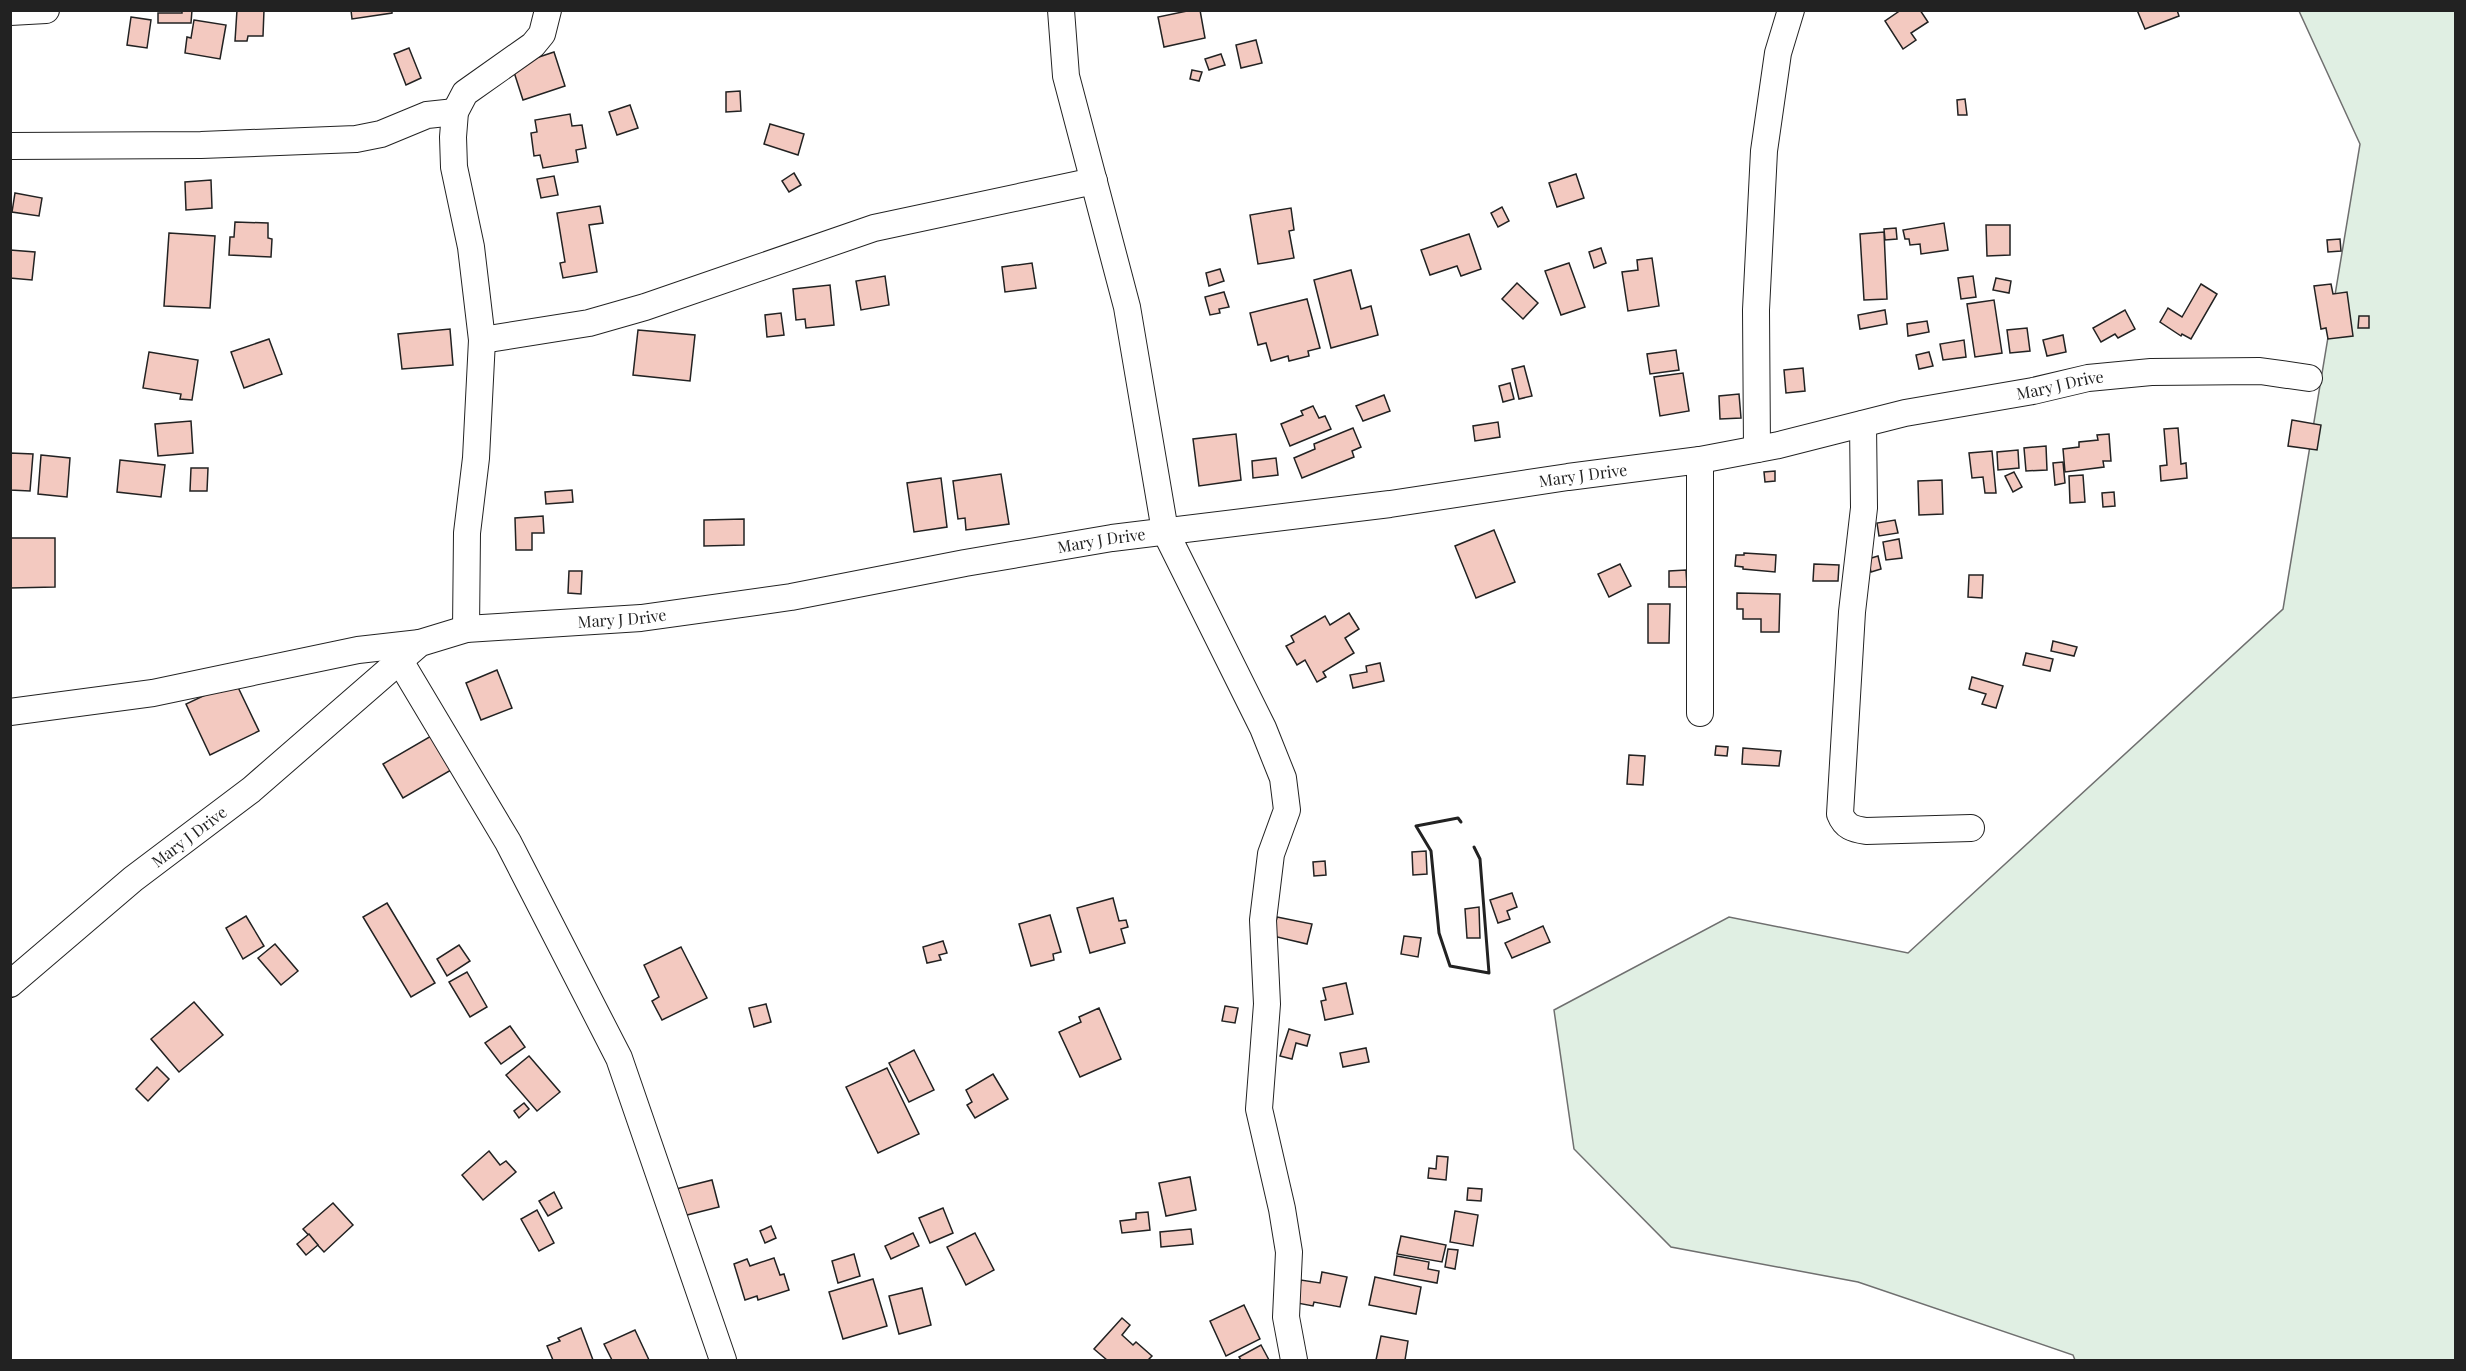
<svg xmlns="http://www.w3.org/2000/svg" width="2466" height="1371" font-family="'Playfair Display',serif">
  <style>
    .green { fill: #e0efe3; stroke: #6f6f6f; stroke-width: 1.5 }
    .building { fill: #f3c9c0; stroke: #222; stroke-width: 1.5 }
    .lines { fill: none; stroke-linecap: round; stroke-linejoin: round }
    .minor-casing { stroke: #222; stroke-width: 28 }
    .minor { stroke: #fff; stroke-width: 26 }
    .wall { stroke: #222; stroke-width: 3 }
    .labels { text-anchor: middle; stroke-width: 4.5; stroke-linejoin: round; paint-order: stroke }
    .street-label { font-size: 16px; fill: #222; stroke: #fff }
  </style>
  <rect width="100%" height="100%" fill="#fff"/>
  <polygon class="green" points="2299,11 2455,11 2455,1360 2075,1360 2073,1355 1858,1282 1671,1247 1574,1149 1554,1010 1729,917 1908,953 2283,609 2360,144"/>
  <g class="building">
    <polygon points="182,10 192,10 191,23 158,23 158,13 182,13"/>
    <polygon points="237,10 264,10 263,36 248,36 247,41 235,41"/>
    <polygon points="351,10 392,10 392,13 352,19"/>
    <polygon points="1192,10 1200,10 1205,38 1164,47 1158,17"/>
    <polygon points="1901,10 1920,10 1928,22 1911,33 1916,40 1903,49 1885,21"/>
    <polygon points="2137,10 2177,10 2179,16 2145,29"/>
    <polygon points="131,17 151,20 147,48 127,45"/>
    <polygon points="194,20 226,25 220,59 185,53 187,37 191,38"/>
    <polygon points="1256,40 1262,63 1241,68 1236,45"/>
    <polygon points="409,48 421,78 406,85 394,54"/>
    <polygon points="554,52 565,86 523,100 512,66"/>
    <polygon points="1221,54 1225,65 1209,70 1205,59"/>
    <polygon points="1192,70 1202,72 1199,81 1190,79"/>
    <polygon points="740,91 741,111 726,112 726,92"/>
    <polygon points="1965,99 1967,115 1958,115 1957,100"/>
    <polygon points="630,105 638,128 617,135 609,112"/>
    <polygon points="570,114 572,126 582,125 586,148 576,150 578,162 543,168 540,155 534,156 531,133 537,132 535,120"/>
    <polygon points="770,124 804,134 798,155 764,144"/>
    <polygon points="794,173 801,185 789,192 782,181"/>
    <polygon points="1576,174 1584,198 1557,207 1549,183"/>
    <polygon points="554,176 558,195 541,198 537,179"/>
    <polygon points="211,180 212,208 186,210 185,182"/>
    <polygon points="15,193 42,198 39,216 12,212"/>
    <polygon points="600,206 603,223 589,225 597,272 563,278 560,263 565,262 557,213"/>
    <polygon points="1502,207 1509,221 1498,227 1491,213"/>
    <polygon points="1291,208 1294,230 1289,231 1294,258 1258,264 1250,215"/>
    <polygon points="235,222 268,223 268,238 272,239 271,257 229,255 230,237 234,237"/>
    <polygon points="1944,223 1948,250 1921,254 1920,244 1910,245 1909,239 1905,239 1903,230"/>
    <polygon points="1986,225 2010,225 2010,255 1987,256"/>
    <polygon points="1896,228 1897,239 1885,240 1884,229"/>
    <polygon points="1884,232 1887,299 1864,300 1860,234"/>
    <polygon points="169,233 215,236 210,308 164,306"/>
    <polygon points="1469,234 1481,269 1461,276 1457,266 1430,275 1421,250"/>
    <polygon points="2340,239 2341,251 2328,252 2327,240"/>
    <polygon points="1601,248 1606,263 1594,268 1589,252"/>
    <polygon points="10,250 35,252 32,280 10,278"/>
    <polygon points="1652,258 1659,306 1628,311 1622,272 1638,270 1637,260"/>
    <polygon points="1032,263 1036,288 1005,292 1002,267"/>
    <polygon points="1569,263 1585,307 1561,315 1545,271"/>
    <polygon points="1220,269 1224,281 1209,286 1206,273"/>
    <polygon points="1351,270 1361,309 1371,306 1378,335 1331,348 1314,280"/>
    <polygon points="885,276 889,305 861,310 856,281"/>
    <polygon points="1973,276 1976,297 1961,299 1958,278"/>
    <polygon points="1996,278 2011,281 2009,293 1993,290"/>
    <polygon points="1517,283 1538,303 1523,319 1502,299"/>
    <polygon points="2201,284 2217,294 2191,339 2182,334 2181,336 2160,322 2168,308 2182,317"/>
    <polygon points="2331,284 2333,294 2347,292 2353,336 2328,339 2326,328 2321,329 2314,286"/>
    <polygon points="830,285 834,325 806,328 805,319 796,320 793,289"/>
    <polygon points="1224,292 1229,307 1219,309 1220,313 1210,315 1205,297"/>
    <polygon points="1307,299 1320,348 1308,351 1309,356 1289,361 1288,356 1271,361 1266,343 1258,345 1250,313"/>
    <polygon points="1994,300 2002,353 1975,357 1967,304"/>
    <polygon points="1885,310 1887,324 1860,329 1858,315"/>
    <polygon points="2125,310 2135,329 2118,338 2115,334 2101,342 2093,328"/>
    <polygon points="781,313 784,335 767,337 765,315"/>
    <polygon points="2359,316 2369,316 2369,328 2358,328"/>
    <polygon points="1927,321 1929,332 1908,336 1907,324"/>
    <polygon points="2027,328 2030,351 2010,353 2007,330"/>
    <polygon points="450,329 453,365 402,369 398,334"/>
    <polygon points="638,330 695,335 690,381 633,375"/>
    <polygon points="2063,335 2066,352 2047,356 2043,340"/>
    <polygon points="269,339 282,374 244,388 231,352"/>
    <polygon points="1964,340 1966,357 1943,360 1940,344"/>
    <polygon points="1676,350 1679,370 1650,374 1647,354"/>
    <polygon points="149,352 198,360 192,400 180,399 181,394 143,388"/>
    <polygon points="1929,352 1933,366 1919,369 1916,355"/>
    <polygon points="1524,366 1532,396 1519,399 1512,369"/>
    <polygon points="1803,368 1805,391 1786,393 1784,370"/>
    <polygon points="1683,373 1689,411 1660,416 1654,377"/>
    <polygon points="1510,383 1514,399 1503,402 1499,386"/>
    <polygon points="1739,394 1741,418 1720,419 1719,396"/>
    <polygon points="1384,395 1390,411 1363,421 1356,406"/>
    <polygon points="1313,406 1319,418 1325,416 1331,429 1290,446 1281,424 1303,415 1301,411"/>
    <polygon points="2292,420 2321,425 2317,450 2288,446"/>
    <polygon points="191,421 193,453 158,456 155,424"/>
    <polygon points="1498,422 1500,437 1475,441 1473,426"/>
    <polygon points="1353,428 1361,447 1352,451 1354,457 1302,478 1294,458 1315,449 1314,444"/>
    <polygon points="2178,428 2181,464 2186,463 2187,478 2161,481 2160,466 2167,465 2164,429"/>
    <polygon points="1236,434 1241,480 1199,486 1193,439"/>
    <polygon points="2109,434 2111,461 2103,461 2104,467 2065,472 2063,449 2079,447 2079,442 2098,440 2097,435"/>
    <polygon points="2046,446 2047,470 2026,471 2024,448"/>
    <polygon points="2018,450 2019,468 1998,470 1997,452"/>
    <polygon points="1992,451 1996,493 1985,493 1983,477 1972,478 1969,453"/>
    <polygon points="10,453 33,454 30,491 10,490"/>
    <polygon points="41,455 70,458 67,497 38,494"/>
    <polygon points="1276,458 1278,475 1253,478 1252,461"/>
    <polygon points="120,460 165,465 161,497 117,492"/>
    <polygon points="2063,462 2065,483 2055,485 2053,463"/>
    <polygon points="191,468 208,468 207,491 190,491"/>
    <polygon points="1775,471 1775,481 1765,482 1764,472"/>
    <polygon points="2014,472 2022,487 2013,492 2005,476"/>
    <polygon points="1001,474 1009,524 966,530 965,518 958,519 953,481"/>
    <polygon points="2083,475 2085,502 2070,503 2069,476"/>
    <polygon points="941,478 947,527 914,532 907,483"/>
    <polygon points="1942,480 1943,514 1919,515 1918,481"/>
    <polygon points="572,490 573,502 546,504 545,492"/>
    <polygon points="2114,492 2115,506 2103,507 2102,493"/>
    <polygon points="543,516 544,533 532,533 532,550 516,550 515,518"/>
    <polygon points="744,519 744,545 704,546 704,520"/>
    <polygon points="1895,520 1898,533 1879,536 1877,523"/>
    <polygon points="1494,530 1515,582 1476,598 1455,546"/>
    <polygon points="10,538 55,538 55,587 10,588"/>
    <polygon points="1899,539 1902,558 1886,560 1883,542"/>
    <polygon points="1744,553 1776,555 1775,572 1743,569 1743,567 1735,566 1736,555 1744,555"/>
    <polygon points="1878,556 1881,569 1871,572 1868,559"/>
    <polygon points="1620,564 1631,586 1609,597 1598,574"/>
    <polygon points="1814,564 1839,565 1838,581 1813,581"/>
    <polygon points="1686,570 1687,587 1669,587 1669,571"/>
    <polygon points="569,571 582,571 581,594 568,593"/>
    <polygon points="1969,575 1983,575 1982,598 1968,597"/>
    <polygon points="1737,593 1780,594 1779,632 1761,632 1761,619 1743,619 1743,609 1737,609"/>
    <polygon points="1648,604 1670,604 1669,643 1648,643"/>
    <polygon points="1349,613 1359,629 1345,638 1354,653 1323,672 1326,677 1317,682 1305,660 1297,665 1286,646 1294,642 1291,636 1325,616 1330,625"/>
    <polygon points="2053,641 2077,647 2074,656 2051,651"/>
    <polygon points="2026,653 2053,659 2050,671 2023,665"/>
    <polygon points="1380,663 1384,681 1353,688 1350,675 1367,672 1366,666"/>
    <polygon points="497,670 512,708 481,720 466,683"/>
    <polygon points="1972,677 2003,686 1996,708 1982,704 1986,694 1969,689"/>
    <polygon points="235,681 259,731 210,755 186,704"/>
    <polygon points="438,732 458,766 403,798 383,764"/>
    <polygon points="1716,746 1728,747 1727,756 1715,755"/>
    <polygon points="1743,748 1781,751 1779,766 1742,764"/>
    <polygon points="1629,755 1645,756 1643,785 1627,784"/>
    <polygon points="1426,851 1427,874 1413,875 1412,852"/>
    <polygon points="1325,861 1326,875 1314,876 1313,862"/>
    <polygon points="1512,893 1517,907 1507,911 1510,919 1498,923 1490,900"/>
    <polygon points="1113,898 1119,921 1126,920 1128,927 1121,929 1125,943 1090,953 1077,908"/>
    <polygon points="387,903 435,983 411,997 363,917"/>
    <polygon points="1479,907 1480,938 1467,938 1465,909"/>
    <polygon points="1050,915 1061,952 1053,954 1054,960 1031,966 1019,924"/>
    <polygon points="246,916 264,946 243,959 226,928"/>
    <polygon points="1277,917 1312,924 1307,944 1273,936"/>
    <polygon points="1543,926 1550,942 1512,958 1505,943"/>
    <polygon points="1404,936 1421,938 1418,957 1401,954"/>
    <polygon points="943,941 947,953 939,955 941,960 927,963 923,947"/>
    <polygon points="275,944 298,971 281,985 258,958"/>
    <polygon points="459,945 470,961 447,976 437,959"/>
    <polygon points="681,947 707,998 662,1020 652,1001 659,997 644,965"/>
    <polygon points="467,972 487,1007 470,1017 449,982"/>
    <polygon points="1346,983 1353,1014 1325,1020 1321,1001 1326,1000 1323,988"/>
    <polygon points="194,1002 223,1035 179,1072 151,1039"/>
    <polygon points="766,1004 771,1022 754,1027 749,1008"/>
    <polygon points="1225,1006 1238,1008 1235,1023 1222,1021"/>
    <polygon points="1099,1008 1121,1059 1080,1077 1059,1032 1081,1022 1079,1017"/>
    <polygon points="510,1026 525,1047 501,1064 485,1043"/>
    <polygon points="1289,1029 1310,1035 1307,1046 1296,1043 1292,1059 1280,1056"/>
    <polygon points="1366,1048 1369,1062 1343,1067 1340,1053"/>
    <polygon points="914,1050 934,1090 909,1102 889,1063"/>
    <polygon points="529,1056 560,1092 537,1111 506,1075"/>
    <polygon points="157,1067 169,1079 148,1101 136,1089"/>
    <polygon points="887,1068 919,1134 878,1153 846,1087"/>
    <polygon points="993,1074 1008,1099 975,1118 967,1105 972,1102 966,1090"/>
    <polygon points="524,1103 529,1109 519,1118 514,1111"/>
    <polygon points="489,1151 500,1165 506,1161 516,1172 483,1200 462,1175"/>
    <polygon points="1437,1156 1448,1157 1446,1180 1428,1178 1429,1168 1436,1169"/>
    <polygon points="1190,1177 1196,1210 1166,1216 1159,1183"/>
    <polygon points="712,1180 719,1207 683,1216 676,1189"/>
    <polygon points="1468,1188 1482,1189 1481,1201 1467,1200"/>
    <polygon points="554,1192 562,1208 548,1216 539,1201"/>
    <polygon points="333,1203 353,1225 324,1252 303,1229"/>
    <polygon points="943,1208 953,1233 930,1243 919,1218"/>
    <polygon points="537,1210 554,1243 539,1251 521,1219"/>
    <polygon points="1455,1211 1478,1215 1473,1246 1450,1242"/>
    <polygon points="1148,1212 1150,1230 1122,1233 1120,1221 1136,1219 1136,1213"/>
    <polygon points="771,1226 776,1238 765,1243 760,1231"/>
    <polygon points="1191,1229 1193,1244 1161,1247 1160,1232"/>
    <polygon points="913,1233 919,1246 891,1259 885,1246"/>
    <polygon points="975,1233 994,1270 966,1285 947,1247"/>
    <polygon points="309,1234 318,1245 306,1255 297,1244"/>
    <polygon points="1401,1236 1446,1245 1442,1262 1397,1254"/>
    <polygon points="1448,1249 1458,1250 1455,1269 1445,1267"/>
    <polygon points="854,1254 860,1276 838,1283 832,1261"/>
    <polygon points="1397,1256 1429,1262 1428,1269 1439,1271 1437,1283 1394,1275"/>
    <polygon points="774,1258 780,1275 784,1274 789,1290 758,1300 757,1296 745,1300 734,1264 747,1259 750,1266"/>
    <polygon points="1322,1272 1347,1277 1340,1307 1314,1302 1313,1306 1297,1303 1301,1280 1320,1283"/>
    <polygon points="1375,1277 1421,1287 1416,1314 1369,1305"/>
    <polygon points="873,1279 887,1326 843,1339 829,1292"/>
    <polygon points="922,1288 931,1325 899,1334 889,1296"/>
    <polygon points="1244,1305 1260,1339 1226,1356 1210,1321"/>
    <polygon points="1122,1318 1130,1325 1122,1335 1133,1345 1136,1342 1152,1356 1148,1360 1107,1360 1094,1349"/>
    <polygon points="581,1328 593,1360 553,1360 547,1346 560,1341 558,1338"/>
    <polygon points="635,1330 649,1360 612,1360 604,1344"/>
    <polygon points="1381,1336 1408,1341 1405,1360 1376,1360"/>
    <polygon points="1261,1345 1269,1360 1241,1360 1239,1357"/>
  </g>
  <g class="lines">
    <defs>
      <g id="minor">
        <polyline points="1061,10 1066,76 1127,307 1165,531 1263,728 1283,778 1287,810 1271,854 1263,920 1267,1004 1259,1109 1282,1209 1289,1252 1286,1317 1294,1360"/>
        <polyline points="10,12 46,10"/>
        <polyline points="10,146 201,145 356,139 381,134 427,115 455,112"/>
        <polyline points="482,340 589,323 645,307 874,228 1094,181"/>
        <path d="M1863,424L1864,508L1852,612L1840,814C1845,827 1853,829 1866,831L1971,828"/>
        <polyline points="1757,449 1756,310 1764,151 1778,53 1791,10"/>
        <polyline points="1700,460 1700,713"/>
        <polyline points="466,629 467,533 476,458 482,340 471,247 454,167 453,137 455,112 465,93 533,45 542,34 548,10"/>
        <polyline points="400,661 508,842 619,1058 723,1360"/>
        <polyline points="10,712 153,693 358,650 420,643"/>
        <path id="s1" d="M10,984L133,879L251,790L420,643L466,629L641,618L791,597L965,563L1112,538L1390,504L1568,477L1700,460L1779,445L1905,413L2033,391L2088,378L2151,372L2260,371L2309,378"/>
      </g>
    </defs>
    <use href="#minor" class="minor-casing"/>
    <use href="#minor" class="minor"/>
    <polyline class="wall" points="1461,822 1458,818 1416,826 1431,851 1439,933 1450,966 1489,973 1480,859 1474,847"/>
  </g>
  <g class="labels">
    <g class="street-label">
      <text dy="6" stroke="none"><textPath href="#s1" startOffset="2196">Mary J Drive</textPath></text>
      <text dy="6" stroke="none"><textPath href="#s1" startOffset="1710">Mary J Drive</textPath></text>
      <text dy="6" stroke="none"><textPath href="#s1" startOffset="1224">Mary J Drive</textPath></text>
      <text dy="6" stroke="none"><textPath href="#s1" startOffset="738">Mary J Drive</textPath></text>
      <text dy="6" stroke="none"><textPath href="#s1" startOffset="232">Mary J Drive</textPath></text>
    </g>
  </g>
  <rect width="2466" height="1371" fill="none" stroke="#222222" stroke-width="24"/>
</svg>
